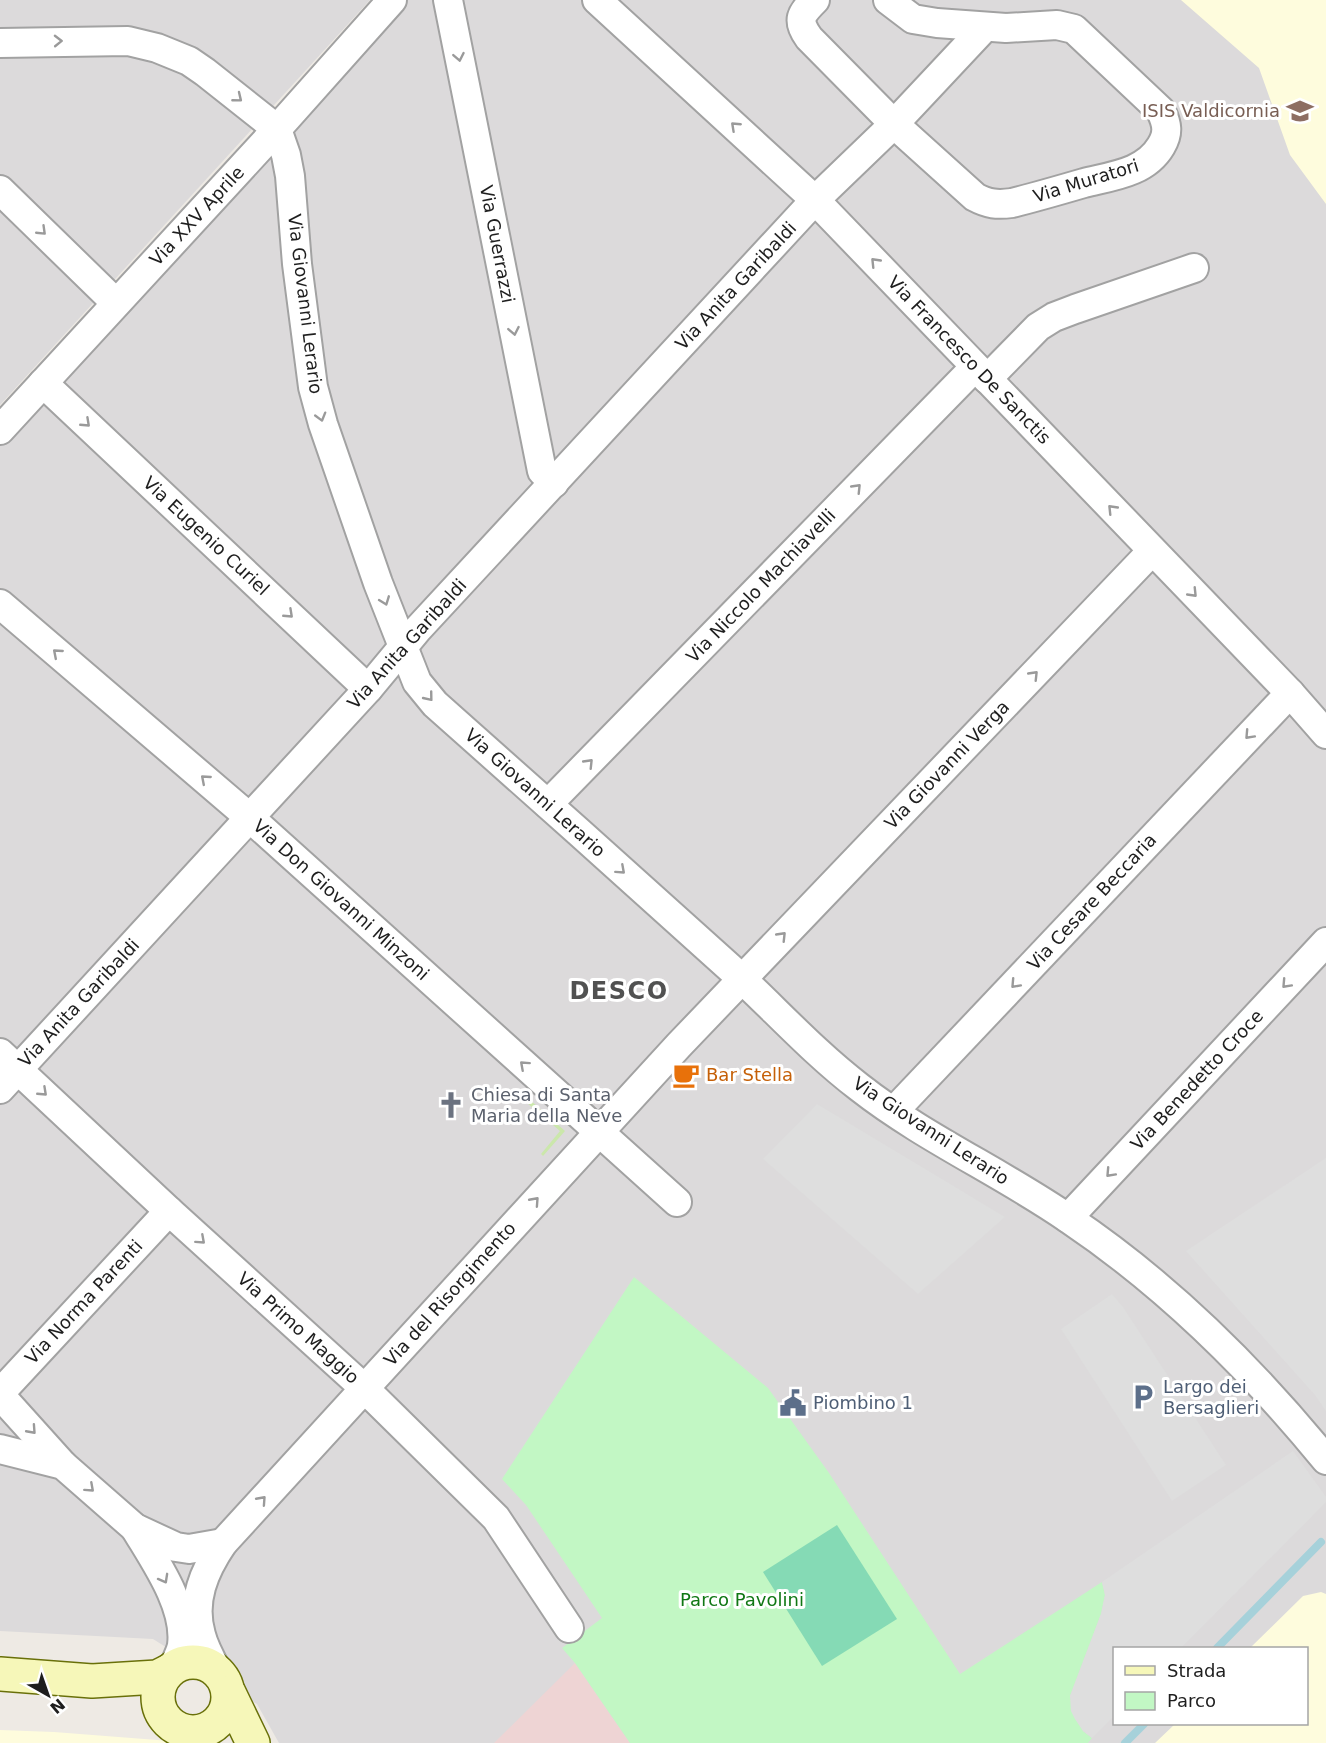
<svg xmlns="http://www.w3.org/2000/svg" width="1326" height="1743" font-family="'DejaVu Sans',sans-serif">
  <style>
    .residential { fill: #dcdadb; fill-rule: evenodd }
    .commercial { fill: #eed4d4 }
    .education { fill: #fefcdd }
    .grass { fill: #cbe7ab }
    .park { fill: #c2f7c4 }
    .pitch { fill: #85dab5 }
    .parking { fill: #dedede }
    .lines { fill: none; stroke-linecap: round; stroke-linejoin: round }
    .stream { stroke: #a6d1da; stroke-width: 8 }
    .street-casing { stroke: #a2a2a2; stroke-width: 32 }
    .secondary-casing { stroke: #697009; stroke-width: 36 }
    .street { stroke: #fff; stroke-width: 28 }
    .secondary { stroke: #f6f7b9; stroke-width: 33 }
    .oneway { stroke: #9a9a9a }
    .labels { text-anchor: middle; stroke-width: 6; stroke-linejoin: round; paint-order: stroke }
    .education-label { font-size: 18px; fill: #785e54; stroke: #fff; text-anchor: end }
    .street-label { font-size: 18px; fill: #1e1e1e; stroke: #fff }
    .food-label { font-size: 18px; fill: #c56008; stroke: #fff; text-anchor: start }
    .worship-label { font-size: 18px; fill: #5b616d; stroke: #fff; text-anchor: start }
    .service-label { font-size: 18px; fill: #4e5e75; stroke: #fff; text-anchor: start }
    .park-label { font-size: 18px; fill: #107714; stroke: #fff }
    .district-label { font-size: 24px; font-weight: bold; letter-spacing: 1.5px; fill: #515151; stroke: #fff }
  </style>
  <rect width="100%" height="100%" fill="#eeeae4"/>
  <g class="residential">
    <polygon points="0,0 370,0 0,405"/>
    <path d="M404,0H1326V1743H279L257,1704L153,1639L0,1631V444ZM1114,1648H1306V1724H1114Z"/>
  </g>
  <polygon class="commercial" points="575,1663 630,1743 494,1743"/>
  <g class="education">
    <polygon points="1181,0 1326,0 1326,204 1290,155 1259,68"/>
    <polygon points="1321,1592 1326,1594 1326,1743 1155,1743 1175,1724 1306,1724 1306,1648 1250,1648 1303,1596"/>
    <polygon points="0,1730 54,1732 170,1741 175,1743 0,1743"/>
  </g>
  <polygon class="grass" points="522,1093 565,1131 543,1156 541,1154 560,1131 519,1096"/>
  <polygon class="park" points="634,1277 768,1388 829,1473 960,1674 1102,1582 1105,1595 1101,1614 1070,1696 1083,1731 1092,1738 1088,1743 630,1743 575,1663 562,1648 602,1618 526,1505 502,1479"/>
  <polygon class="pitch" points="837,1525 897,1619 822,1666 763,1572"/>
  <g class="parking">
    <polygon points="817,1104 1005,1217 918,1294 763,1159"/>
    <polygon points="1326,1158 1326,1411 1315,1395 1186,1251"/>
    <polygon points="1112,1294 1123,1307 1226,1465 1172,1501 1061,1329"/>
    <polygon points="1293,1451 1326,1497 1326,1502 1181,1648 1114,1648 1114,1716 1092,1738 1083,1731 1075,1719 1071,1711 1070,1696 1101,1614 1105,1595 1102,1582"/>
  </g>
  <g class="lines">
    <g class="stream">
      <polyline points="1217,1648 1321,1542"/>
      <polyline points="1125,1743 1144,1724"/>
    </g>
    <defs>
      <g id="street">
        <polyline points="448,0 542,471 554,483"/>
        <polyline points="597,0 815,200 1290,693 1326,734"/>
        <path d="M815,0C801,14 796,20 809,38L894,124L975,197C988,204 997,205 1012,203C1036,197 1060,190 1084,183C1112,176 1145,173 1161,146C1169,133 1167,124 1161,111L1074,29L1057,25L1006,28L937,23L913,19L888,0"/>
        <path d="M0,43L128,41L157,48L189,61L205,72L277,129L286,155L290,176L297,264L313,387L323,424L378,583L417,682L435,704C533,791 632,879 729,967C773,1007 812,1051 859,1087C924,1138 1001,1172 1069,1219C1167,1285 1251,1368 1326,1460"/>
        <polyline points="0,190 116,303"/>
        <polyline points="987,379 1038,327 1054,317 1075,309 1194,268"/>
        <polyline points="43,383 368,689"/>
        <polyline points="0,430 277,129 392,0"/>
        <polyline points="0,604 249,817 677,1202"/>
        <polyline points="548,804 975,367"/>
        <polyline points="0,1053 169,1211 364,1388 496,1518 569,1628"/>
        <polyline points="0,1089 368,689 417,630 815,200 894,124 985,27"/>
        <polyline points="894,1111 1290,693"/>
        <polyline points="1068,1218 1326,942"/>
        <polyline points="0,1393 169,1211"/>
        <polyline points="0,1395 63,1465"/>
        <polyline points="0,1449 63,1465 135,1528 176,1547 189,1549 223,1543"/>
        <path d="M135,1528C154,1560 187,1606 182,1645C181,1652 176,1660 174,1667"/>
        <path d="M216,1669C210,1658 204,1647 201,1635C191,1601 204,1571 223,1543L679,1045L1152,551"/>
      </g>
      <g id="secondary">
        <circle cx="193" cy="1697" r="35"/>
        <polyline points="0,1674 92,1681 157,1677 167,1672"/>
        <polyline points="229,1693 253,1743"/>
      </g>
    </defs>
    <use href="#street" class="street-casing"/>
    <use href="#secondary" class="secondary-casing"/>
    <use href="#street" class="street"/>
    <use href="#secondary" class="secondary"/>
  </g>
  <defs><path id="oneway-chevron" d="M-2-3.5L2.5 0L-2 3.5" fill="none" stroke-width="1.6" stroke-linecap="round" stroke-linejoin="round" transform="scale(1.5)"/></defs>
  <g class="oneway">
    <use href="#oneway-chevron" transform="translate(58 41) rotate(-1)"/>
    <use href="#oneway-chevron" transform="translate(459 57) rotate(79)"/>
    <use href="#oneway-chevron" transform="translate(238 98) rotate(39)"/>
    <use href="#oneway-chevron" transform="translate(735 126) rotate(-137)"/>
    <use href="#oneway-chevron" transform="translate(42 231) rotate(44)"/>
    <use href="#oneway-chevron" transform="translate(875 262) rotate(-134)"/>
    <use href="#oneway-chevron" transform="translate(514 331) rotate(79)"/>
    <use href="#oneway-chevron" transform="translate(321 417) rotate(74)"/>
    <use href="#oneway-chevron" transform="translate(86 423) rotate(43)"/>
    <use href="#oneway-chevron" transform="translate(857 488) rotate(-46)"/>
    <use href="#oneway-chevron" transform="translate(1112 509) rotate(-134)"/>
    <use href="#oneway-chevron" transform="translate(1193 593) rotate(46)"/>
    <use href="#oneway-chevron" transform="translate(385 601) rotate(69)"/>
    <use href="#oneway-chevron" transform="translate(289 614) rotate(43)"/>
    <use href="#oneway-chevron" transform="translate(57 653) rotate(-139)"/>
    <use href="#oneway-chevron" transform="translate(1034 675) rotate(-46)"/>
    <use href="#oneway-chevron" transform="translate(429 697) rotate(51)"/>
    <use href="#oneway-chevron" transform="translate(1249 735) rotate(133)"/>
    <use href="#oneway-chevron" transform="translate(589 763) rotate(-46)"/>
    <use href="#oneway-chevron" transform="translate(205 779) rotate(-139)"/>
    <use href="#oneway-chevron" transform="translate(621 870) rotate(42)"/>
    <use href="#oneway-chevron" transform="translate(782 936) rotate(-46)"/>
    <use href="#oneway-chevron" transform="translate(1015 984) rotate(133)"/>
    <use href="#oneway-chevron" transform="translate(1286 984) rotate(133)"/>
    <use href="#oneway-chevron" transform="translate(524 1065) rotate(-138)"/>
    <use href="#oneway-chevron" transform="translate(43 1092) rotate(43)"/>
    <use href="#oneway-chevron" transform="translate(1110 1173) rotate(133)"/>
    <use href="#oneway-chevron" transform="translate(535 1201) rotate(-48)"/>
    <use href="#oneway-chevron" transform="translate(201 1240) rotate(42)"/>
    <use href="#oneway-chevron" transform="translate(32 1430) rotate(48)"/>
    <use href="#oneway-chevron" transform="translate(90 1488) rotate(42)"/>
    <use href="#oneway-chevron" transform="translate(262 1500) rotate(-48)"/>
    <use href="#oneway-chevron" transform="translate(164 1579) rotate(61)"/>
  </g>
  <defs>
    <symbol id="school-bare" viewBox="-9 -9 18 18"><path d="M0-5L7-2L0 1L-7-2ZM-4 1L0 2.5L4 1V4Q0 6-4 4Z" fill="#8d6e63" stroke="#fff" stroke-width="2.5" paint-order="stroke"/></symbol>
    <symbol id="cafe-bare" viewBox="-9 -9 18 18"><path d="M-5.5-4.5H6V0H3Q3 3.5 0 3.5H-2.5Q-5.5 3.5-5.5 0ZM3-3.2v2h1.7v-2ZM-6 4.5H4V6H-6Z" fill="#e8710a" stroke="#fff" stroke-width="2.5" paint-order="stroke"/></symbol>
    <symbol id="church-bare" viewBox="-9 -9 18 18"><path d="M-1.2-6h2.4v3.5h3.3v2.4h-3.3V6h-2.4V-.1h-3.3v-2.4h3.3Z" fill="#6b7280" stroke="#fff" stroke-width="2.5" paint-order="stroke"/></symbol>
    <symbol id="parking-bare" viewBox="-9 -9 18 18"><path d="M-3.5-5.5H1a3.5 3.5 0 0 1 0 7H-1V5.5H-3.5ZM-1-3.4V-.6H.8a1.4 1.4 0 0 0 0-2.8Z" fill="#5c6f8a" stroke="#fff" stroke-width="2.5" paint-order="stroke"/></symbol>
    <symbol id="civic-bare" viewBox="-9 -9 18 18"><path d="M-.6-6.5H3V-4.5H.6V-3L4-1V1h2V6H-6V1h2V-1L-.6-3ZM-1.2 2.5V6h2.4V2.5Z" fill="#5c6f8a" stroke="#fff" stroke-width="2.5" paint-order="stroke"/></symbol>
  </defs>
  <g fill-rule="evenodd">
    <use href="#school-bare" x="1281" y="92" width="38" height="38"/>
    <use href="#cafe-bare" x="667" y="1056" width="38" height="38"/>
    <use href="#church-bare" x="432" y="1086" width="38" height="38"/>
    <use href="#parking-bare" x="1124" y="1378" width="38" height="38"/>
    <use href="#civic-bare" x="774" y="1384" width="38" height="38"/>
  </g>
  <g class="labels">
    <g class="education-label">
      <text x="1280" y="117">ISIS Valdicornia</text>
    </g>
    <g class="street-label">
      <text transform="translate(1086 181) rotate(-17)" y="6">Via Muratori</text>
      <text transform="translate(197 216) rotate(-47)" y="6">Via XXV Aprile</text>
      <text transform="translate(497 244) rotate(79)" y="6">Via Guerrazzi</text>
      <text transform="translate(736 286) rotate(-47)" y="6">Via Anita Garibaldi</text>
      <text transform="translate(305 304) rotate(83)" y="6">Via Giovanni Lerario</text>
      <text transform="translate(969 360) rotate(46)" y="6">Via Francesco De Sanctis</text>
      <text transform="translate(206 536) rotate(43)" y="6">Via Eugenio Curiel</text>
      <text transform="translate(761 586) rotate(-46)" y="6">Via Niccolo Machiavelli</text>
      <text transform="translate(407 644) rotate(-48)" y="6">Via Anita Garibaldi</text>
      <text transform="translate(947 765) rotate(-46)" y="6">Via Giovanni Verga</text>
      <text transform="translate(535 793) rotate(42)" y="6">Via Giovanni Lerario</text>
      <text transform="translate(341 900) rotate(42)" y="6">Via Don Giovanni Minzoni</text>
      <text transform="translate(1092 902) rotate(-47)" y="6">Via Cesare Beccaria</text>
      <text transform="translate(79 1003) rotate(-47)" y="6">Via Anita Garibaldi</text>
      <text transform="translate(1197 1080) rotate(-47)" y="6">Via Benedetto Croce</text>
      <text transform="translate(931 1131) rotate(33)" y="6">Via Giovanni Lerario</text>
      <text transform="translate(450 1294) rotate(-48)" y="6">Via del Risorgimento</text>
      <text transform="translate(84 1302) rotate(-47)" y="6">Via Norma Parenti</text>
      <text transform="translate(298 1328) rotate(42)" y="6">Via Primo Maggio</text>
    </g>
    <g class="food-label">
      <text x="706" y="1081">Bar Stella</text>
    </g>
    <g class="worship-label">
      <text x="471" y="1101">Chiesa di Santa<tspan x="471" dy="21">Maria della Neve</tspan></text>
    </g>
    <g class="service-label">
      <text x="1163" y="1393">Largo dei<tspan x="1163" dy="21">Bersaglieri</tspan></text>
      <text x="813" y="1409">Piombino 1</text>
    </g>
    <g class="park-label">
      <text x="742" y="1606">Parco Pavolini</text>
    </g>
    <g class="district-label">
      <text x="619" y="999">DESCO</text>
    </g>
  </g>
  <rect x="1113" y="1647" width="195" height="78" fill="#ffffff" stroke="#a5a5a5" stroke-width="1.5"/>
  <rect x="1125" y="1666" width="30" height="9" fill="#f6f7b9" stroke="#a5a5a5" stroke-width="1.5"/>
  <text x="1167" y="1677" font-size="18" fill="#1e1e1e">Strada</text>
  <rect x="1125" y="1692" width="30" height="18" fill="#c2f7c4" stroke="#a5a5a5" stroke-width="1.5"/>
  <text x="1167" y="1707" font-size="18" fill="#1e1e1e">Parco</text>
  <g transform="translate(48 1695) rotate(140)" stroke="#ffffff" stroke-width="4.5" paint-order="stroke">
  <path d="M0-4.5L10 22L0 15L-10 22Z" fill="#1e1e1e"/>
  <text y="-9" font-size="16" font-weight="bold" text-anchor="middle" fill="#1e1e1e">N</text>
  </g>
</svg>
